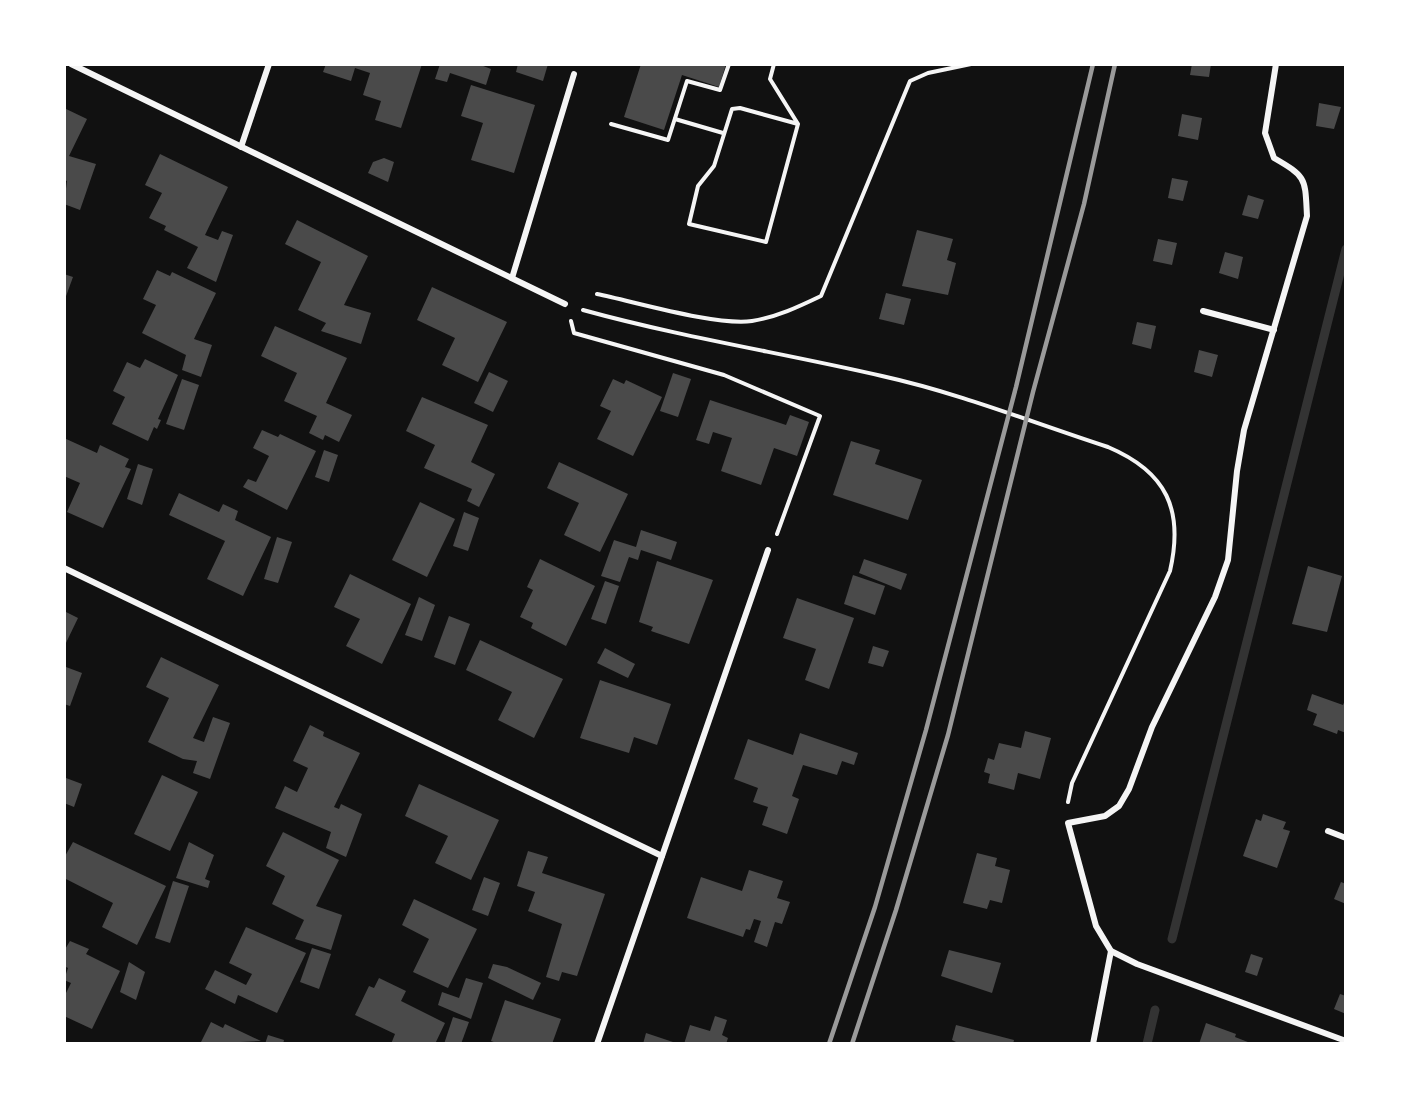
<svg xmlns="http://www.w3.org/2000/svg" width="1410" height="1108" font-family="'Titillium Web',sans-serif">
  <style>
    .lines { fill: none; stroke-linecap: round; stroke-linejoin: round }
    .stream { stroke: #333; stroke-width: 9 }
    .building { fill: #4a4a4a }
    .path { stroke: #f5f5f5; stroke-width: 4 }
    .minor { stroke: #f5f5f5; stroke-width: 6 }
    .rail { stroke: #9a9a9a; stroke-width: 4.5 }
  </style>
  <rect width="100%" height="100%" fill="#111"/>
  <g class="lines">
    <g class="stream">
      <polyline points="1172,939 1346,249"/>
      <polyline points="1147,1044 1155,1010"/>
    </g>
  </g>
  <g class="building">
    <polygon points="326,64 422,64 401,128 375,120 381,101 363,95 370,73 355,68 351,81 323,72"/>
    <polygon points="440,64 478,64 491,69 486,85 450,73 447,82 435,79"/>
    <polygon points="518,64 548,64 543,81 516,72"/>
    <polygon points="641,64 726,64 719,87 682,75 664,130 624,117"/>
    <polygon points="1192,64 1211,64 1209,77 1190,75"/>
    <polygon points="471,85 535,105 514,173 471,160 483,123 461,116"/>
    <polygon points="1319,103 1341,107 1334,129 1316,126"/>
    <polygon points="64,108 87,119 69,156 96,164 80,210 64,204 67,181 64,180"/>
    <polygon points="1182,114 1202,118 1198,140 1178,136"/>
    <polygon points="160,154 228,187 205,235 218,240 222,231 233,235 216,282 187,268 198,247 164,230 166,226 149,218 162,193 145,185"/>
    <polygon points="384,158 394,162 388,182 368,173 373,162"/>
    <polygon points="1172,178 1188,181 1183,201 1168,198"/>
    <polygon points="1248,195 1264,200 1258,219 1242,215"/>
    <polygon points="297,220 368,256 344,305 371,313 361,344 321,331 326,323 298,310 321,262 285,244"/>
    <polygon points="917,230 953,239 947,260 956,263 948,295 902,286"/>
    <polygon points="1158,239 1177,243 1172,265 1153,261"/>
    <polygon points="1225,252 1243,257 1238,279 1219,273"/>
    <polygon points="157,270 170,276 172,272 216,293 194,339 212,345 201,377 182,370 186,355 142,333 156,305 143,299"/>
    <polygon points="64,274 73,277 65,299 64,299"/>
    <polygon points="432,287 507,322 478,382 442,365 455,338 417,320"/>
    <polygon points="886,293 911,299 904,325 879,319"/>
    <polygon points="1137,322 1156,326 1151,349 1132,344"/>
    <polygon points="275,326 347,358 326,403 352,415 339,442 325,435 323,440 309,433 317,416 284,401 297,373 261,356"/>
    <polygon points="1199,350 1218,355 1212,377 1194,372"/>
    <polygon points="145,359 178,375 158,419 161,420 157,429 154,427 148,441 112,424 125,397 113,391 127,362 140,368"/>
    <polygon points="489,372 508,381 493,412 474,403"/>
    <polygon points="673,373 691,379 678,417 660,411"/>
    <polygon points="182,379 199,385 184,430 166,424"/>
    <polygon points="613,379 624,384 626,380 662,397 633,456 597,439 611,411 600,406"/>
    <polygon points="422,397 488,425 471,462 495,474 479,507 467,501 472,489 424,468 435,445 406,431"/>
    <polygon points="710,400 786,425 790,415 809,422 797,456 774,448 761,485 721,471 732,438 713,432 709,444 696,440"/>
    <polygon points="262,430 278,437 280,434 316,451 287,510 243,487 248,479 256,482 269,456 253,448"/>
    <polygon points="64,438 97,453 100,445 129,459 125,467 131,469 103,528 67,512 80,483 64,476"/>
    <polygon points="851,441 880,450 875,464 922,480 908,520 833,495"/>
    <polygon points="324,450 338,455 329,482 315,477"/>
    <polygon points="559,462 628,494 600,552 564,535 579,503 547,488"/>
    <polygon points="138,464 153,469 142,505 127,499"/>
    <polygon points="179,493 219,512 223,504 238,511 235,520 271,537 243,596 207,579 225,541 169,515"/>
    <polygon points="420,502 455,519 427,577 392,560"/>
    <polygon points="464,512 479,518 468,551 453,546"/>
    <polygon points="641,530 677,542 671,560 641,550 638,560 629,557 620,582 601,576 614,540 636,547"/>
    <polygon points="277,537 292,542 278,583 264,579"/>
    <polygon points="540,559 595,586 566,646 531,628 533,623 520,617 533,590 527,587"/>
    <polygon points="864,559 907,574 901,590 859,573"/>
    <polygon points="657,561 713,580 689,644 651,631 653,627 639,622"/>
    <polygon points="1308,566 1342,576 1327,632 1292,624"/>
    <polygon points="350,574 411,604 382,664 346,646 360,619 334,607"/>
    <polygon points="853,575 885,586 875,615 844,604"/>
    <polygon points="605,581 619,586 606,624 591,619"/>
    <polygon points="419,597 435,605 422,641 405,635"/>
    <polygon points="797,598 854,618 829,689 805,680 816,649 783,638"/>
    <polygon points="64,611 78,618 64,647"/>
    <polygon points="449,616 470,624 455,665 434,657"/>
    <polygon points="480,640 563,679 534,738 498,720 512,692 466,670"/>
    <polygon points="873,646 889,651 883,667 868,663"/>
    <polygon points="605,648 635,664 628,678 597,663"/>
    <polygon points="161,657 219,685 193,738 204,742 213,717 230,723 210,779 193,773 197,761 183,759 148,742 169,698 146,687"/>
    <polygon points="66,667 82,673 70,706 64,704"/>
    <polygon points="600,680 671,704 657,745 634,737 629,753 580,738"/>
    <polygon points="1312,694 1343,705 1346,698 1346,733 1338,730 1337,734 1313,725 1317,714 1307,710"/>
    <polygon points="310,725 324,732 323,736 360,753 334,807 339,809 341,804 362,814 346,857 326,848 331,832 275,808 285,786 297,792 308,768 293,761"/>
    <polygon points="1025,731 1051,738 1040,779 1018,773 1014,790 988,783 990,774 984,772 988,758 994,760 999,743 1021,748"/>
    <polygon points="800,733 858,753 854,765 842,761 837,775 803,765 792,796 799,799 787,834 762,825 768,807 753,802 758,788 734,779 748,739 793,755"/>
    <polygon points="162,775 198,792 170,851 134,834"/>
    <polygon points="66,778 82,784 74,807 64,803"/>
    <polygon points="419,784 499,820 471,880 435,863 448,836 405,816"/>
    <polygon points="1263,814 1286,822 1283,829 1290,831 1277,868 1243,856 1256,819 1261,821"/>
    <polygon points="283,832 339,860 316,906 342,915 331,950 295,939 304,920 272,904 285,876 266,866"/>
    <polygon points="73,842 166,886 137,945 102,927 113,903 64,878 64,858"/>
    <polygon points="189,842 214,855 205,879 210,881 208,888 176,878"/>
    <polygon points="528,851 548,857 542,873 605,894 577,976 562,972 559,981 546,977 562,924 528,911 535,892 517,886"/>
    <polygon points="977,853 997,858 995,866 1010,870 1002,903 990,900 987,909 963,903"/>
    <polygon points="749,870 783,881 777,898 790,902 782,924 775,922 767,947 754,942 761,921 754,919 750,930 746,929 743,937 687,918 701,877 742,891"/>
    <polygon points="484,877 500,883 488,916 472,910"/>
    <polygon points="173,881 189,886 170,943 155,938"/>
    <polygon points="1341,882 1346,884 1346,904 1334,899"/>
    <polygon points="414,899 477,929 448,988 413,972 429,939 402,925"/>
    <polygon points="246,927 306,953 277,1013 238,995 235,1004 205,989 215,970 246,985 252,974 229,963"/>
    <polygon points="70,941 89,949 86,954 120,971 92,1029 64,1016 64,997 71,983 64,980 68,968 64,966 64,951"/>
    <polygon points="312,948 331,954 319,989 300,982"/>
    <polygon points="949,950 1001,963 992,993 941,976"/>
    <polygon points="1251,954 1263,958 1257,976 1245,972"/>
    <polygon points="129,962 145,972 136,1000 120,992"/>
    <polygon points="493,964 507,967 541,983 533,1000 488,978"/>
    <polygon points="379,978 406,991 401,1001 445,1023 435,1044 391,1044 395,1034 355,1015 369,986 374,988"/>
    <polygon points="466,978 483,983 471,1019 438,1005 442,992 459,998"/>
    <polygon points="1340,994 1346,996 1346,1014 1334,1009"/>
    <polygon points="505,1000 561,1019 552,1044 499,1044 491,1041"/>
    <polygon points="715,1016 727,1020 722,1035 728,1038 726,1044 684,1044 690,1025 710,1031"/>
    <polygon points="453,1017 469,1022 461,1044 444,1044"/>
    <polygon points="211,1022 223,1028 225,1024 261,1041 200,1044"/>
    <polygon points="1206,1023 1236,1034 1235,1037 1253,1044 1199,1044"/>
    <polygon points="956,1025 1014,1040 1013,1044 960,1044 952,1040"/>
    <polygon points="646,1033 676,1043 675,1044 643,1044"/>
    <polygon points="268,1035 284,1040 283,1044 265,1044"/>
  </g>
  <g class="lines">
    <g class="path">
      <polyline points="774,64 770,79 798,124 766,242 689,224 698,186 714,166 732,109 740,108 798,124"/>
      <polyline points="675,119 723,133"/>
      <polyline points="611,124 668,140 687,81 720,90 729,64"/>
      <path d="M597,294C636,302 716,326 752,321C777,317 798,307 821,296L910,81L928,73L971,64"/>
      <path d="M583,310C681,337 782,353 882,376C959,393 1034,423 1108,447C1167,472 1184,510 1170,571L1072,783L1068,802"/>
      <polyline points="571,321 574,333 724,375 820,416 777,534"/>
    </g>
    <g class="minor">
      <polyline points="71,64 565,304"/>
      <path d="M1276,64L1265,133L1274,158C1307,177 1305,178 1307,216L1244,430L1237,471L1228,560L1215,597L1152,727L1129,789L1119,806L1105,816L1068,823L1096,926L1111,951L1137,964L1346,1041"/>
      <polyline points="241,147 269,64"/>
      <polyline points="512,278 574,74"/>
      <polyline points="1203,311 1274,330"/>
      <polyline points="64,568 662,856"/>
      <polyline points="1328,831 1346,838"/>
      <polyline points="597,1044 768,550"/>
      <polyline points="1093,1044 1111,951"/>
    </g>
    <g class="rail">
      <polyline points="829,1044 875,907 926,730 1016,387 1093,64"/>
      <polyline points="852,1044 896,910 948,735 1033,392 1084,204 1115,64"/>
    </g>
  </g>
  <rect width="1410" height="1108" fill="none" stroke="#ffffff" stroke-width="132"/>
</svg>
